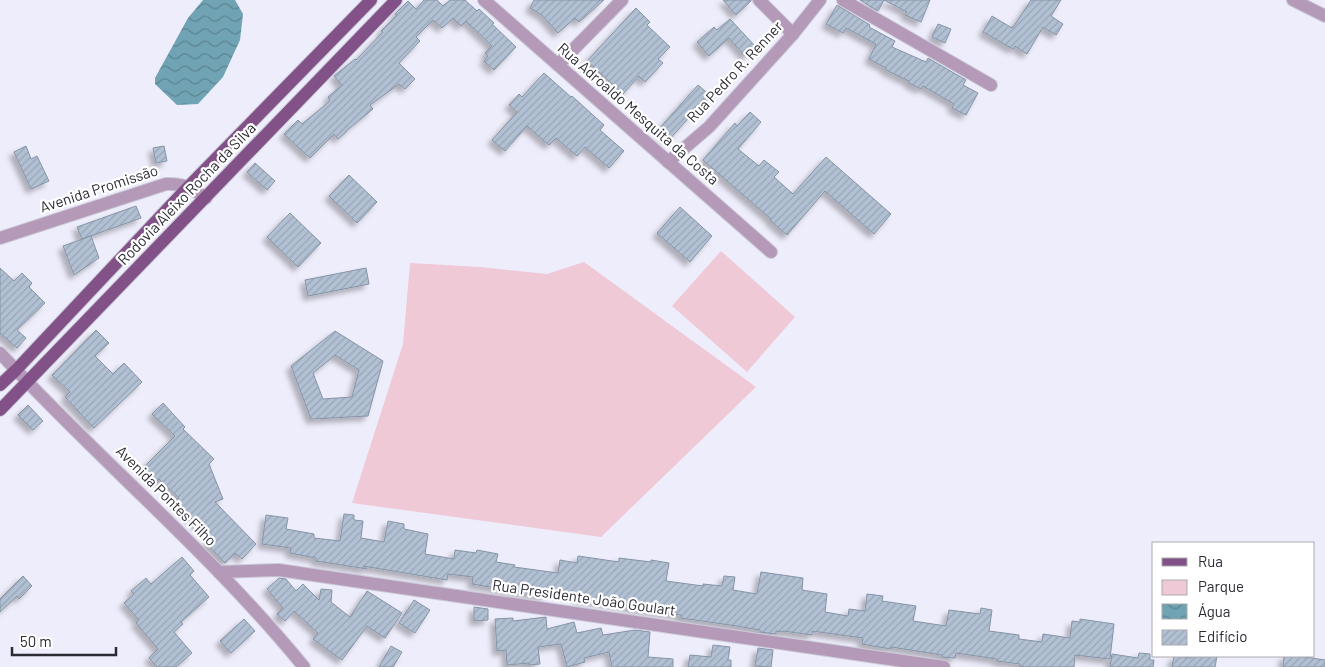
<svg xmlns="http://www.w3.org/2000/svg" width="1325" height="667" font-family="Barlow,sans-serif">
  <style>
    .green { fill: #f0c9d6 }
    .water { fill: url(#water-waves) }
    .building { fill: url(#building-hatch); stroke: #8594a6; fill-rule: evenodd; filter: url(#shadow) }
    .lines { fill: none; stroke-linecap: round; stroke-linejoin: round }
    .minor-casing { stroke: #cbcad7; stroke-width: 14 }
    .major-casing { stroke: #cbcad7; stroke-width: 14 }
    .minor { stroke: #b499b8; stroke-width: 12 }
    .major { stroke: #815188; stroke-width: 12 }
    .labels { text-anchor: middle; stroke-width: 4.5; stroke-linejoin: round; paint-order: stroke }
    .street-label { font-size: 15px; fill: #2c2b34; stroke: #fff }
  </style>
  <defs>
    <pattern id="water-waves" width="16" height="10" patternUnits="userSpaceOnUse" patternTransform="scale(1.25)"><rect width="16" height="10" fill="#70a3b3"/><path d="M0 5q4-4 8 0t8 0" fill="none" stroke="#5c8592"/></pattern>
    <pattern id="building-hatch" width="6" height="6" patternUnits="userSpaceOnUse" patternTransform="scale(1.25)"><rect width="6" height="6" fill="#b1c0d3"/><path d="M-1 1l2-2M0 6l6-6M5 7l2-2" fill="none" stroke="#98a5b6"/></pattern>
    <filter id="shadow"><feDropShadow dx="-4.5" dy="4.5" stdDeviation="2.5" flood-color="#0004"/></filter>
  </defs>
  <rect width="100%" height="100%" fill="#eeedfb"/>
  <g class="green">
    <polygon points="721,251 795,317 747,372 672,306"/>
    <polygon points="584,262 756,387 601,537 352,503 403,344 410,263 480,267 547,274"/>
  </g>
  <polygon class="water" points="203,0 235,0 243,14 240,40 223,77 198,104 177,105 155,84 155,78 188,18"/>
  <g class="building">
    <polygon points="424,0 437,0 443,6 450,0 465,0 477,11 479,9 494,23 492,24 516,47 494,70 484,61 488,56 485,53 492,46 466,21 461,26 453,18 442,28 433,20 416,37 420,41 399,63 415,79 405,89 399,84 370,105 373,109 346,131 346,132 338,139 334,134 310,158 284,134 298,120 302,124 330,101 328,97 342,85 334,76 355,59 356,60 383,32 381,31 397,15 395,14 408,1 416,9"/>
    <polygon points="534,0 604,0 579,22 575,18 558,33 542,15 530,8"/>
    <polygon points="723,0 751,0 751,1 736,15"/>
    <polygon points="860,0 930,0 921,22 905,15 907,12 884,0 878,11"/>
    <polygon points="1031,0 1061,0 1051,16 1063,24 1056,35 1043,27 1027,54 1015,46 1013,49 983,32 992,16 1012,28 1013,26 1014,26"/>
    <polygon points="837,5 870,25 869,27 895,41 892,47 926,62 928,58 966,80 963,85 978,93 966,115 952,108 954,104 923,86 921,89 909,83 909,81 886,70 886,68 869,59 876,44 846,28 843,33 826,24"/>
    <polygon points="636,8 650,22 647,25 670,47 658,59 663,63 645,82 639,76 623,94 587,61"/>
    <polygon points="730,19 756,47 745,56 729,38 709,56 697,42 714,27 717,30"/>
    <polygon points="938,24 951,29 945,43 932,37"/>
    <polygon points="544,73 571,97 572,96 604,125 600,130 624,151 609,168 585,147 577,156 556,138 549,145 527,126 505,151 492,140 517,112 509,105 519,94 522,97"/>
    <polygon points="698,85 711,96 702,106 700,105 669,140 658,130"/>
    <polygon points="750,112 761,122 738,149 759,166 764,160 779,172 774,177 793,194 826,157 891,214 874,234 825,191 787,235 770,220 771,219 703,160 735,123 737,126"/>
    <polygon points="26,146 31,159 37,156 49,181 31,189 14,152"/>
    <polygon points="164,146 167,161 156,163 153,148"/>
    <polygon points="255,163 275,181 267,190 247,172"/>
    <polygon points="349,175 377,202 357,223 329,196"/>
    <polygon points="136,206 141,218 82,239 77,227"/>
    <polygon points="680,207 712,236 690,262 657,233"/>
    <polygon points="290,213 321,243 298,267 267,237"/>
    <polygon points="91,236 99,258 74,275 63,246"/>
    <polygon points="0,268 14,281 22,273 32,283 29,287 45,303 17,330 26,338 17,348 0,333"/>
    <polygon points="366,268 369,284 308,296 305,280"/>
    <polygon points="96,330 109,343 95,356 113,374 124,363 142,382 94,428 65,397 70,392 52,375"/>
    <path d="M335,331L383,361L368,416L311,419L291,366ZM335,355L359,370L352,397L323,399L313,373Z"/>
    <polygon points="163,403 185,427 183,429 214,459 209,464 223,499 215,502 256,544 242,559 235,553 225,563 206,543 211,538 174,501 179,498 159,479 156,482 142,469 175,436 152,414"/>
    <polygon points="28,405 43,421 33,430 18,415"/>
    <polygon points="344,514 354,515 354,520 363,521 361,538 384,542 388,521 404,524 404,529 428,534 425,554 454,559 455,550 476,553 477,550 498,554 496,562 515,565 514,567 558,573 560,560 577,563 578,556 619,562 619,558 651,562 651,560 669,563 666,581 703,586 703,584 722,586 724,576 735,577 733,590 757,594 761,572 803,578 802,590 827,594 825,612 848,616 849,609 865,611 867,594 883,596 882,601 916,606 913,621 946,626 949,610 980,614 981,608 992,610 989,631 1019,635 1019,639 1042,642 1043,634 1070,638 1072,621 1080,622 1080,619 1114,624 1110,659 1075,655 1074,667 1025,667 1019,666 1020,664 997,661 997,659 956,653 955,658 942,657 942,655 891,647 891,649 879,647 862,644 863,638 812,631 812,635 783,631 782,632 776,631 776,634 760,632 760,630 737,626 681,618 681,615 627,607 631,606 578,599 578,595 546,591 545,596 472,584 473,577 448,574 447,580 363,566 367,569 336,564 316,561 316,558 290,553 291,548 262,544 266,515 288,518 286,529 314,534 314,538 340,541"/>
    <polygon points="182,557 194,571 190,575 209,597 181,622 183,624 174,632 192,653 176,667 157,667 149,658 158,649 136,623 139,620 124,603 134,594 131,591 146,578 151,584"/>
    <polygon points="23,576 32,586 19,599 17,596 0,612 0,599"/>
    <polygon points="279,578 286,579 296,591 303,584 319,600 321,589 332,590 331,602 350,617 367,591 402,613 385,638 367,626 342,660 313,639 318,633 294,611 285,621 277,614 283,608 267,589"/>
    <polygon points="414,600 430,610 415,633 399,623"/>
    <polygon points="474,607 488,609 488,620 474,621"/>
    <polygon points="546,617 547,629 574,622 577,633 601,628 603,635 635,630 650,632 648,657 673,659 673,667 612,667 609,652 584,658 585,662 567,667 561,644 538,647 540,664 529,665 529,663 507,665 506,650 497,651 495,619 513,618 513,621"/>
    <polygon points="244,619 255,631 231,653 220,641"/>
    <polygon points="713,645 730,647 728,660 731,660 731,667 688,667 690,655 711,657"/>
    <polygon points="391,646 402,652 393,667 379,667"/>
    <polygon points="758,648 773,650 771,667 755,666"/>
    <polygon points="1139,653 1150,654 1150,660 1154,660 1153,667 1110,667 1112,654 1138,658"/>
    <polygon points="1174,656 1191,658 1192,656 1217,656 1215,667 1172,667"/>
    <polygon points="1284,656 1298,656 1325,660 1325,667 1283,667"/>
  </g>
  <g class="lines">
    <defs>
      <g id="minor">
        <polyline points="484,0 771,252"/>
        <polyline points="759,0 793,34"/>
        <polyline points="843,0 991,85"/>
        <polyline points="1293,0 1325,16"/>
        <polyline points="558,65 622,0"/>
        <polyline points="668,162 709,127 793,34 820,0"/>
        <path d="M0,238L166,184C185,183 190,188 206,198"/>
        <path d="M0,353C99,460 212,554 304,667"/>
        <polyline points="219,572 279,570 944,667"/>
      </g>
      <g id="major">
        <polyline points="0,385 16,370 188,187 371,0"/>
        <polyline points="0,410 396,0"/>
      </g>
    </defs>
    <use href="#minor" class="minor-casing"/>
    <use href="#major" class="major-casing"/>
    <use href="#minor" class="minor"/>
    <use href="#major" class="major"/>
  </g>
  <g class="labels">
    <g class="street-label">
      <text transform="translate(735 72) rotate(-47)" y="5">Rua Pedro R. Renner</text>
      <text transform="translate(638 114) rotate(41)" y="5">Rua Adroaldo Mesquita da Costa</text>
      <text transform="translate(99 189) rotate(-18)" y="5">Avenida Promissão</text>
      <text transform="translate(187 194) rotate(-46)" y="5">Rodovia Aleixo Rocha da Silva</text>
      <text transform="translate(166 496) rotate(45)" y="5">Avenida Pontes Filho</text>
      <text transform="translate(584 598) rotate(8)" y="5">Rua Presidente João Goulart</text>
    </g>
  </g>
  <rect x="1152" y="542" width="162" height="115" fill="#ffffff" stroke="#abaaae"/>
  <rect x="1162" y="558" width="25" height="8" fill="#815188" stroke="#abaaae"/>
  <text x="1198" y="567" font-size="15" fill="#2c2b34">Rua</text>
  <rect x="1162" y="580" width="25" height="15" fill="#f0c9d6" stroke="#abaaae"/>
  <text x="1198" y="592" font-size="15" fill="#2c2b34">Parque</text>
  <rect x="1162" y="604" width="25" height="15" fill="url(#water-waves)" stroke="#abaaae"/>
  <text x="1198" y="617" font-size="15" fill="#2c2b34">Água</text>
  <rect x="1162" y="630" width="25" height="15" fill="url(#building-hatch)" stroke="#abaaae"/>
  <text x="1198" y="642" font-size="15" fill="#2c2b34">Edifício</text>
  <path d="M12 647v8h104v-8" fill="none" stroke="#2c2b34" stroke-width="2.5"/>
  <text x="20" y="647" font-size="15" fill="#2c2b34" stroke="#ffffff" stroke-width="4" paint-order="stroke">50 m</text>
</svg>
